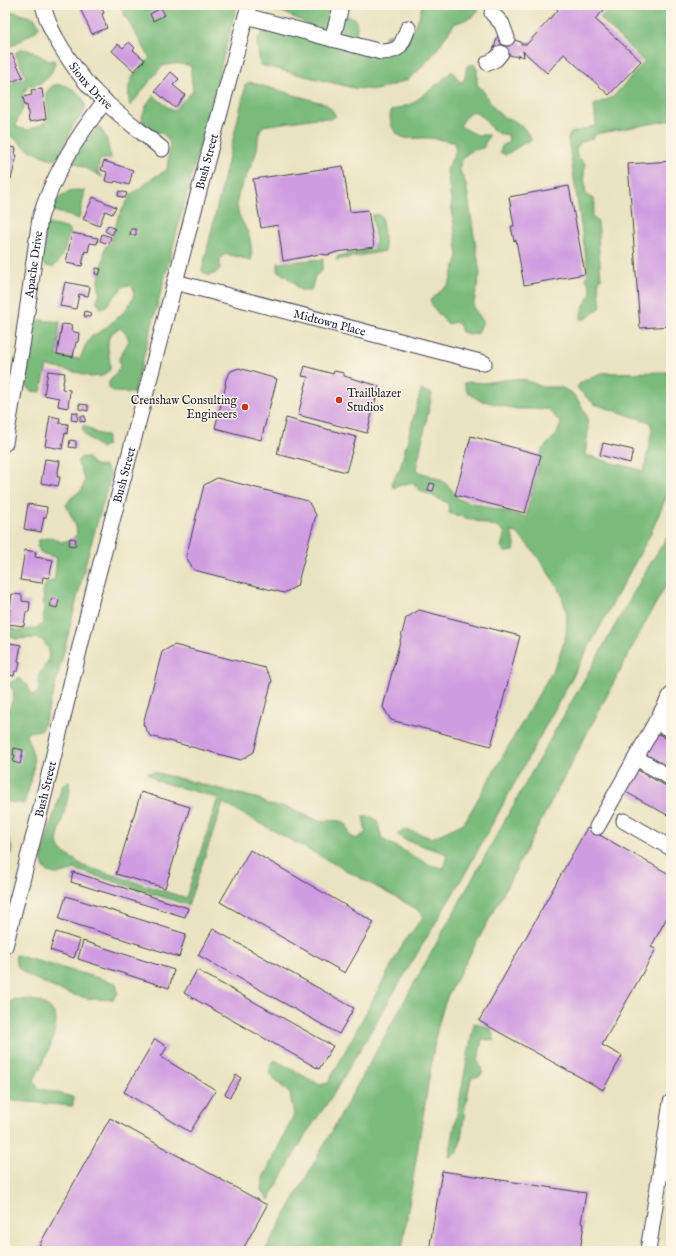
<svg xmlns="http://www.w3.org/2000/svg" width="676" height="1256" font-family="'IM FELL English',serif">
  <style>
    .forest { fill: #7abb7c; stroke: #4e6e5c }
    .building { fill: #cf9ce1 }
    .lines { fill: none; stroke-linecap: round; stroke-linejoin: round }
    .minor-casing { stroke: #403f4f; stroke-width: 17 }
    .minor { stroke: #fff; stroke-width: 15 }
    .poi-dot { fill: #c8321e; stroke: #fcf5e5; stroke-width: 1.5 }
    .labels { text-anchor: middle; stroke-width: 3; stroke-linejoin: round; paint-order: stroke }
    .street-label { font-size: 12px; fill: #22223b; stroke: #fcf5e5 }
    .poi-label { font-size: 12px; fill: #22223b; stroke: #fcf5e5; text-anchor: start }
  </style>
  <rect width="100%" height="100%" fill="#fcf5e5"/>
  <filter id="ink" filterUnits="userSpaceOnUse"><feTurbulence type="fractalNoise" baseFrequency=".025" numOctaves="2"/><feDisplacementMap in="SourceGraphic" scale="8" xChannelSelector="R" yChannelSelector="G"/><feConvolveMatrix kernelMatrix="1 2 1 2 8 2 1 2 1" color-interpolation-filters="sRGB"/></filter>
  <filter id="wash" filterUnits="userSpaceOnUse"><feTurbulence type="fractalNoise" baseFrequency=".012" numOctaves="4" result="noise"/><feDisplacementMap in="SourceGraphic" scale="16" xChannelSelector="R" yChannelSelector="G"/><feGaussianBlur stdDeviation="0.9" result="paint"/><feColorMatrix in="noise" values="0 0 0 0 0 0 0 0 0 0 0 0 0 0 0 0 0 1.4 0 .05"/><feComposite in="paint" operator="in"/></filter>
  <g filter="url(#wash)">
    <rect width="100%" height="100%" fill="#eae3c1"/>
    <g class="forest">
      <path d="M121,5H237L134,393L115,392L109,388V382L120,368L119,358L129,341L127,335L120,328C100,337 111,352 110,370L102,376L90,377L80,373L47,366L41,392L31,391L25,383L35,324L40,320L60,322L57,356L80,359L85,346L92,336L103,330L125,311L133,298L134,289L130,285L124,286L105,307L101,308L96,302L100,293L98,284L104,256L105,247L111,243L118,217L131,195L143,186L149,180L167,170L170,143L164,134L152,131L145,127L142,117L147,104L154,96L173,111L193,91L191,75V66C179,63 174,63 162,66L130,106C125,80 133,75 150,58L125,16Z"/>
      <path d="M268,5H316L328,12L355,18L357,27L355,43L383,49V42L386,35H395L407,39L419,17L422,5H481L480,9L472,17L454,24L435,52L419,70L407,80L377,90L354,88L260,65L257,42L266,25L312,27C298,18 283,13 268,5Z"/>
      <path d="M612,5H671V120L596,134L592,139L581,142L576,148L577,157L585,163L584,175L586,195L594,199L595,204L592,216L598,222L599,231L598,239L601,278L598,283L601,307L587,318L581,320C581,317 581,313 582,310C587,296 597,295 586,279L588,272L568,139L570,133L586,129L596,125L594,105L613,97L644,62L600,18Z"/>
      <path d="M14,12C17,12 20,14 23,15C33,18 34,14 39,26L36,31L5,50V40L7,39L5,31V15L8,13Z"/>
      <path d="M22,49C33,50 40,56 49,61L54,60L55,63C50,80 44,83 27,87L22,96L24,106L17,121L16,127L29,130L42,124L49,119L46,93C48,91 50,87 52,86C63,80 86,94 85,106C85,116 76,120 72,127C71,130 70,133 69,136C66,144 61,154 54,160C46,157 38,154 30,150C20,146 16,136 5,134V84L6,86L26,77L15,53Z"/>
      <path d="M474,64L477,69V84C487,93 491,108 502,116C505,119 510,118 513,120C522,125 527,132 532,140L526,142L505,155L500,152L502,146L509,142L508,135L498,133L491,128L483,117L473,111L467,115L460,126L477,135H489L483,148C468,151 463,154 459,169L466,184L480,273L473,307L483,321L478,333L471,334L462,332L460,325L455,322L448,324C440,316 434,310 430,300L449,284L458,256L447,170L456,150L454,142C444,141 433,137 423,138C417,138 411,139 405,138C393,135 388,121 391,111L413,103L439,83L452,71L461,83L465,78L467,66Z"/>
      <path d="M249,82L326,104L332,110L336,116L330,119L317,118L263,126C256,135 259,139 257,149C254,166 236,189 237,204C237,215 244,224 248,233C251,242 252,250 251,260L226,254L220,258V269L215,274L208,275L202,271L244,93L245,85Z"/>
      <polygon points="99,126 106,137 111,159 100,159 98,173 103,177 77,164 73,161 86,140"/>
      <path d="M77,190L85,191L79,219L54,211V203C62,195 67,192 77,190Z"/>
      <polygon points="372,215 378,215 382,217 385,251 336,260 338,256 373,249 376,241"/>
      <path d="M48,224L70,229C67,243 64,256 54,267L46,266L39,258L45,228Z"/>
      <polygon points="323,259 322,271 315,276 311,291 303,291 297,288 295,283 278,271 278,263"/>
      <path d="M671,372V486L650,535L467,870L334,1093L304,1137L269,1200L262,1191L263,1178L294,1115L290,1094L269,1074L271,1064L275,1060L320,1085L328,1083L404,942L424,916L417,909L223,803L188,905L74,869C67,874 51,877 45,869C43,866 42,862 41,859L62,786L69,782L70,790L57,840L61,851L84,866L186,898L218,798L157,781L147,773L154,772L259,799L269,805L286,807L321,822L328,820L340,821L347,825L350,836L357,839L366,832L363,817H371L377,820L382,839L430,865L444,868L447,854L403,839L397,834L404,829L432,838L464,823L558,661L566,635L567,614L560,590L534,552L517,533L511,532L515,544L514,551L505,552L501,547L505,532L497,527L449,513L448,503L418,489L413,482L401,485L393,488L392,482L400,468L421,390L432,394L416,470C424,474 433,476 440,480C448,484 453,491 458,499L526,517L542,450L557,434L561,423L548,409H517L479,400L467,392L464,383L471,382L483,383L512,379L526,380L542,387H560L572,393L580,403L587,417L588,431L585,455L644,471L652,429L650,422L594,404L577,388L580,383L588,379L602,373Z"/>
      <polygon points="85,425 96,433 107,436 107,445 101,448 85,435 82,427"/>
      <path d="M82,457L88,458C93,464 96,467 105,466L111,476L88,554L53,695C47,707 48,719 41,730L28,732L26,736C40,763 32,777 24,804L8,802L5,798L8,781L5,776V768L8,759L5,753V723L14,695L13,690L9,684L16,679H21L28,686L32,695L38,693L39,675L48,661L49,650L43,640L33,638L15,639L5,632V611L9,627L19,631L40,627L43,622L44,613L43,590L47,582L54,581L57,558L41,553L37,546L39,540L51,537L61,542L71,540L77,534L76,526L66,505L72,497L82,490L85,480L77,461Z"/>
      <path d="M671,531V576L645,623L498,903L448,995C436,1024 433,1054 428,1085C419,1140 410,1195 402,1251H265L543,752L650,564Z"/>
      <polygon points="5,828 12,848 11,854 5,854"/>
      <path d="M16,955L116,983L118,993L114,999C87,1003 54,989 30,976C27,974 22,972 20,969C16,965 15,960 16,955Z"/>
      <path d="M14,999C25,1000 39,999 47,1006C49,1008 53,1011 54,1013C62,1028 41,1067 34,1080L38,1088L73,1097V1106L5,1100V1013L10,1002Z"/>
      <polygon points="474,1023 479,1024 491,1029 495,1041 482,1039 478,1061 483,1072 480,1076 471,1078 465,1108 461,1140 457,1153 449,1157"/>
    </g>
    <g id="blocks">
      <g class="building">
        <polygon points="82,5 91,5 92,7 100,5 104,13 102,14 107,28 92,34 79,6"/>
        <polygon points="552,5 609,5 595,19 641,61 609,95 564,54 547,73 523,51 524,57 518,55 518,57 493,51 498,35 521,42 521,44 527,44 558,10"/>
        <polygon points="161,8 165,15 153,21 150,14"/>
        <polygon points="129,42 135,48 133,50 145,60 134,71 112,51 118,44 123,48"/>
        <polygon points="12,54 23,77 7,84 5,79 5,57"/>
        <polygon points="171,72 179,79 173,85 185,95 175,108 155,91"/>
        <polygon points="42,89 46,119 29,122 27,105 25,106 23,97 32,95 31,90"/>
        <polygon points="5,146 16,148 15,155 17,155 11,179 5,178"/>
        <polygon points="104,161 133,170 129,185 115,181 114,183 105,181 107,172 101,170"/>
        <polygon points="671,161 671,326 640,328 628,164"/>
        <polygon points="343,166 350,212 368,210 374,247 337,252 328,255 320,254 283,261 278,225 261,228 253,179"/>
        <polygon points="569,186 585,274 524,285 516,240 514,241 511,226 514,226 509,197"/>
        <polygon points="119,191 127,193 125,198 118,196"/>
        <polygon points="93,197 116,207 112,214 105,211 99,226 83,219"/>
        <polygon points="108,225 115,229 112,235 105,231"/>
        <polygon points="131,229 136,229 136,235 130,235"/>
        <polygon points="72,233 98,238 97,244 90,243 88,252 85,251 82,266 66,263"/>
        <polygon points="102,234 111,237 109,244 100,241"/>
        <polygon points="96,268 101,269 99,275 95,274"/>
        <polygon points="65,282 90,287 88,296 79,294 76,309 60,306"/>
        <polygon points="85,311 91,313 90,317 84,316"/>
        <polygon points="62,324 72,325 71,331 79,333 78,342 76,342 73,357 57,354"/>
        <polygon points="305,366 333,374 334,371 344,373 344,376 379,386 367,433 298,415 308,377 302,376"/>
        <polygon points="239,368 277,379 261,440 215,428 226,385 225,385 226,379 231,371"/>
        <polygon points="48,371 65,373 62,389 70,390 68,408 58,406 59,398 44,395"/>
        <polygon points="79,404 88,405 88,411 79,409"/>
        <polygon points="72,412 78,413 77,421 71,420"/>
        <polygon points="50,416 60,418 59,423 68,424 67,434 65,433 62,449 45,446"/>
        <polygon points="80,416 85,416 85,422 80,421"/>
        <polygon points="286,418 356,437 346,472 277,454"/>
        <polygon points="471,436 541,455 525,513 455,495"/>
        <polygon points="70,440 76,441 76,448 69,447"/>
        <polygon points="603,443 633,450 630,463 600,455"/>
        <polygon points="45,459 60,461 57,477 60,477 58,486 41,483"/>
        <polygon points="217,478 308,501 316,515 297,586 284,593 194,570 186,557 204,485"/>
        <polygon points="430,483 435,484 433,491 428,490"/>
        <polygon points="28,504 47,507 46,517 44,517 41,532 24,529"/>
        <polygon points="70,538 76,539 75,546 69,545"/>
        <polygon points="25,550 36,552 35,557 53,560 49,578 43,577 42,583 20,580"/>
        <polygon points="12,594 22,595 22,601 30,602 29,612 26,612 24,626 8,624"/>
        <polygon points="52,598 59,600 57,608 50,606"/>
        <polygon points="419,610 520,636 491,746 391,720 383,707 406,618"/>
        <polygon points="5,642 21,645 18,661 20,662 18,671 15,671 14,676 5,674"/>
        <polygon points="174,645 265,668 272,680 254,752 241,760 150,736 143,724 162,652"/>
        <polygon points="5,696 8,698 5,707"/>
        <polygon points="671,708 671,721 665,718"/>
        <polygon points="657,733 671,741 671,769 645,754"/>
        <polygon points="14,748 23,750 20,764 13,762 15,755 13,755"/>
        <polygon points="636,769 671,789 671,817 624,791"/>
        <polygon points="141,792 190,807 165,888 116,874"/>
        <polygon points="587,828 671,875 671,910 651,947 656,949 602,1045 622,1056 603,1090 479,1021"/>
        <polygon points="250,850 374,922 345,973 220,902"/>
        <polygon points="73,872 188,908 185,917 71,882"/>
        <polygon points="66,896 186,934 179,957 59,919"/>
        <polygon points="213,929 354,1008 339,1034 198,955"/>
        <polygon points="56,932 80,940 74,958 50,950"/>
        <polygon points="83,941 174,970 169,988 78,959"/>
        <polygon points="197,970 333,1046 319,1069 184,993"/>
        <polygon points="155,1039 167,1047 161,1057 216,1090 190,1132 124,1092"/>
        <polygon points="236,1075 241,1078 230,1097 225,1094"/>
        <polygon points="110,1118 267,1205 242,1251 36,1251"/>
        <polygon points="442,1171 586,1193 581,1223 584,1224 580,1251 429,1251"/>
      </g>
    </g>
  </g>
  <g filter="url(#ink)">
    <use href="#blocks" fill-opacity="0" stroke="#403f4f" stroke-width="1"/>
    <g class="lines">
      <defs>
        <g id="minor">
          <path id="s1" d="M43,5C47,22 53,35 63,50C72,64 82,79 94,91C114,112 140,130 162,149"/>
          <polyline points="492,13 502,24 507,38"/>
          <path d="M246,16L381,52C401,51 401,46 408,28"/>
          <polyline points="332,39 340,11"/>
          <polyline points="488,63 496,59 501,53"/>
          <path id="s2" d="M175,282L484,363"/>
          <path id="s3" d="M5,443L23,340L40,218C53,175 77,136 105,101"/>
          <polyline points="656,722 671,730"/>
          <polyline points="636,758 671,778"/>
          <polyline points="624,821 671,848"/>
          <polyline points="597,827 671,695"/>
          <path id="s4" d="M5,946L40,812L93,593L213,138L249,5"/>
          <polyline points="648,1251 671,1102"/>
        </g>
      </defs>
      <use href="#minor" class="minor-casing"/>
      <use href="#minor" class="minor"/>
    </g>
  </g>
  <g class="poi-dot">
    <circle cx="339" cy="400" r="4"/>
    <circle cx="245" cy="407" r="4"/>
  </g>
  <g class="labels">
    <g class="street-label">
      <text dy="4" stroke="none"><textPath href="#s1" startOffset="95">Sioux Drive</textPath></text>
      <text dy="4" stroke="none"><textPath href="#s4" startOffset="810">Bush Street</textPath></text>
      <text dy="4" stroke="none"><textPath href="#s3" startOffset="181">Apache Drive</textPath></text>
      <text dy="4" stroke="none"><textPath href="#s2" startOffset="160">Midtown Place</textPath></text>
      <text dy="4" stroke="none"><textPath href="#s4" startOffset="486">Bush Street</textPath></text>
      <text dy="4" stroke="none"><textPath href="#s4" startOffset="162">Bush Street</textPath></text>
    </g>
    <g class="poi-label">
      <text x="347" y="397">Trailblazer<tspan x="347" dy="14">Studios</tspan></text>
      <text x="237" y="404" text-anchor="end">Crenshaw Consulting<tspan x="237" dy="14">Engineers</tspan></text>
    </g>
  </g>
  <rect width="676" height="1256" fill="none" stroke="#fcf5e5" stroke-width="20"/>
</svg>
